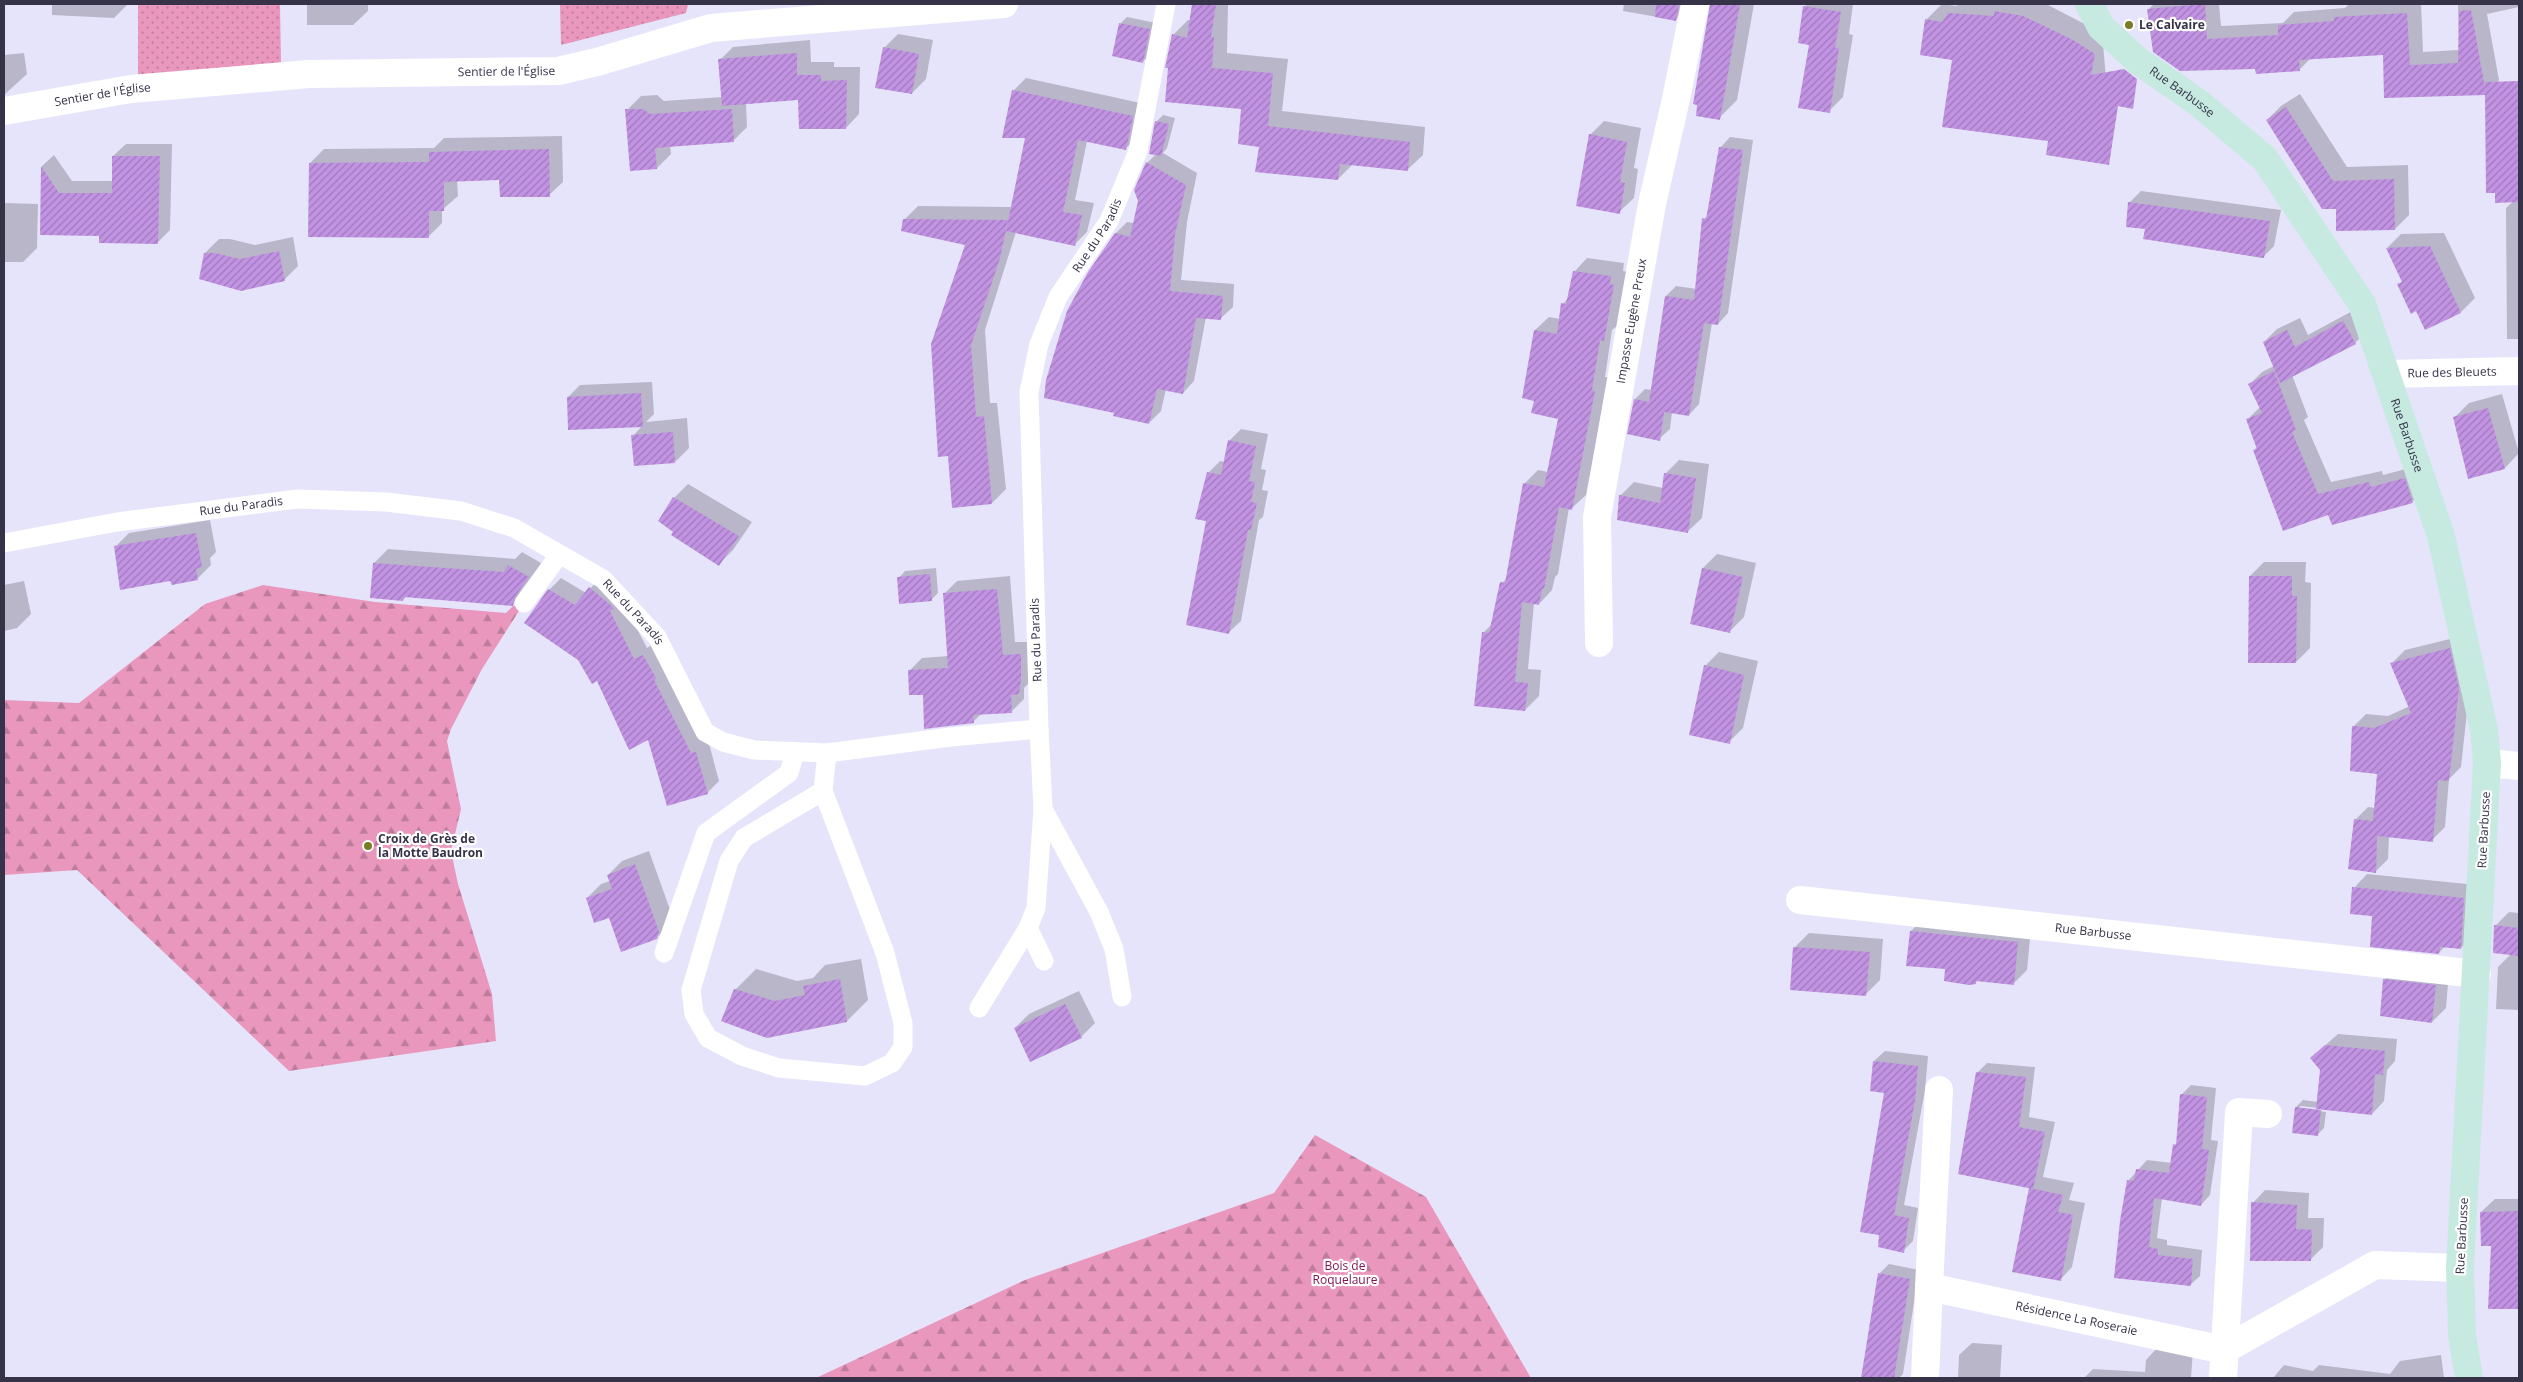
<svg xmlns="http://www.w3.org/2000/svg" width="2523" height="1382" font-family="'Open Sans',sans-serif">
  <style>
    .grass { fill: url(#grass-dots) }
    .forest { fill: url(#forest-firs) }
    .shadow { fill: #0003 }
    .building { fill: url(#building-hatch) }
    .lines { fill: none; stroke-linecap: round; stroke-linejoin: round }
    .lane { stroke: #fff; stroke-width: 19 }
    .street { stroke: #fff; stroke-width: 28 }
    .secondary { stroke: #c6eae0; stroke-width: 28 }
    .poi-dot { fill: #7a7c24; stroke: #fff; stroke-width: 2 }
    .labels { text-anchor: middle; stroke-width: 4.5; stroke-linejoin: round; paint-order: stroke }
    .poi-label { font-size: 12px; font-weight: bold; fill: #363349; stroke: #fff; text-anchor: start }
    .street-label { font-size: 12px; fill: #363349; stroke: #fff }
    .park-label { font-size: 12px; fill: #7f1253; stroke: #fff }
  </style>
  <defs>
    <pattern id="grass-dots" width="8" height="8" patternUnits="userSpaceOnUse" patternTransform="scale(1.25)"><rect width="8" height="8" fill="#e997bd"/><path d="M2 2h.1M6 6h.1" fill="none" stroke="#be7c9c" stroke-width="1.8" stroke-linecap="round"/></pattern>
    <pattern id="forest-firs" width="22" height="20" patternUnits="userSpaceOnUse" patternTransform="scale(1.25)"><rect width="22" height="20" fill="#e997bd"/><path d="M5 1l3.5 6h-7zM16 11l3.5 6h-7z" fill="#be7c9c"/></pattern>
    <pattern id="building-hatch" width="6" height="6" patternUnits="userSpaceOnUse" patternTransform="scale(1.25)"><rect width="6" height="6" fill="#c293e3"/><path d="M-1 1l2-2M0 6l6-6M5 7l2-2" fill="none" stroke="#9e79ba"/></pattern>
  </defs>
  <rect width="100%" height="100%" fill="#e6e4fb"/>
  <g class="grass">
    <polygon points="138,4 280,4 281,64 138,80"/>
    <polygon points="560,4 688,4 686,13 561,45"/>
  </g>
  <g class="forest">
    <polygon points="263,585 375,602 506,613 513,606 524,603 482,669 451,729 447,741 461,809 451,851 458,884 492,994 496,1041 289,1071 77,870 4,875 4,700 79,703 205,604"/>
    <polygon points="1315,1135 1426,1197 1531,1378 816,1378 1025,1280 1274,1193"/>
  </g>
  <g class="shadow">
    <polygon points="52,4 128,4 114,18 52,15"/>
    <polygon points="307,4 368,4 368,11 353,25 307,25"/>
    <polygon points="1193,4 1228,4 1227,53 1288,59 1282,111 1425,127 1423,155 1407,170 1353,164 1338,179 1261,146 1242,108 1173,35 1188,20 1191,20"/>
    <polygon points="1624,4 1691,4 1675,20 1623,11"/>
    <polygon points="1711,4 1754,4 1737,100 1719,118"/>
    <polygon points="1808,4 1853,4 1849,34 1853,35 1843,97 1829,111 1810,44 1804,7"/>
    <polygon points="1942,4 1956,6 1959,4 2046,4 2102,33 2112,146 2096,162 2049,140 1953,59 1926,20"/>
    <polygon points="2154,4 2219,4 2221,26 2283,23 2294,12 2345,8 2349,4 2421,4 2423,52 2459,50 2458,4 2519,4 2519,7 2487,14 2499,80 2486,94 2386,97 2384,54 2311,58 2299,70 2257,68 2148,10"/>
    <polygon points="1127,17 1156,23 1150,55 1143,61 1121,23"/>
    <polygon points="898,34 933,40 926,79 912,93 884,48"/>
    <polygon points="810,40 811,62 834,62 834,67 860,67 859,114 846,128 799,98 746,103 747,127 733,141 670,145 671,154 657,168 627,110 641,96 657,95 664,101 723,97 720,60 733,47"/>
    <polygon points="24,53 27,74 4,95 4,55"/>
    <polygon points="1026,78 1145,104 1139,136 1126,148 1087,141 1075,200 1094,203 1087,232 1074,245 1016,232 985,330 990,403 997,403 1006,489 992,503 953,507 966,244 904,220 918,206 1012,207 1027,137 1013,91"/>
    <polygon points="2300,94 2347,167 2408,165 2409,215 2395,229 2337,208 2267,120 2281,106"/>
    <polygon points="1163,115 1175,118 1167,148 1163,153 1197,173 1187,222 1181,280 1234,284 1233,307 1221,318 1206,317 1194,381 1183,393 1166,389 1161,411 1149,423 1115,234 1127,222 1134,223 1139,201 1136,190 1147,163 1156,154 1156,122"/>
    <polygon points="1604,121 1641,128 1634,168 1638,169 1634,198 1619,212 1590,135"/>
    <polygon points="562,136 563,182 549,195 500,179 457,181 458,196 442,210 442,223 429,236 310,163 324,149 434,148 444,138"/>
    <polygon points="1730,137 1753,140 1728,313 1718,324 1712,323 1699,404 1689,415 1672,412 1670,429 1659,439 1635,399 1645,389 1652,390 1666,296 1676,286 1697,289 1704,219 1709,214 1720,148"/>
    <polygon points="126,144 172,144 170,230 157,243 100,235 41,234 42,166 54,155 72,181 113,181 113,156"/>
    <polygon points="2141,191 2281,210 2274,246 2262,258 2145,238 2146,228 2129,203"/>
    <polygon points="2519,196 2519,343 2519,339 2507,339 2506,208"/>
    <polygon points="4,203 38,204 37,248 23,262 4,262"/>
    <polygon points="2444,233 2475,298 2461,312 2426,328 2417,310 2399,285 2403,280 2387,248 2401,234"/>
    <polygon points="293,237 298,266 284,280 205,253 219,239 230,239 255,245"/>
    <polygon points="1587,258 1624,263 1623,271 1628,272 1617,326 1612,330 1605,377 1608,377 1586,495 1572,508 1569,508 1558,574 1555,577 1552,590 1539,604 1534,603 1528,669 1541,670 1539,696 1525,710 1483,633 1493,623 1502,583 1508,577 1524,484 1538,470 1548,472 1559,418 1536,400 1535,330 1549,317 1560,319 1563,304 1568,298 1574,272"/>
    <polygon points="2356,309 2368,330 2355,343 2292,375 2308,417 2304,420 2331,482 2382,471 2383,475 2417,466 2425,489 2412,502 2329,513 2254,450 2257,447 2247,420 2260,407 2250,384 2262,372 2274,366 2264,342 2277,329 2300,318 2308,335"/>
    <polygon points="652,382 654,414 646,422 687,418 689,448 675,462 633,436 642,426 568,397 580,385"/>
    <polygon points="2502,394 2519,453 2505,468 2469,478 2455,417 2469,403"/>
    <polygon points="1241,429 1268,434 1261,469 1266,470 1262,490 1268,491 1263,517 1259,520 1241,621 1228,633 1207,520 1208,473 1220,461 1225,462 1229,441"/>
    <polygon points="1679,460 1709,464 1702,518 1687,532 1620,496 1634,482 1663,488 1665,474"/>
    <polygon points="688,484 752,522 733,550 719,564 674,498"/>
    <polygon points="210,520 216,552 210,558 211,565 197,579 171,579 115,547 129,533"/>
    <polygon points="388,549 515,559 522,552 541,563 527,591 513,604 407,596 403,600 371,597 374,563"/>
    <polygon points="1717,554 1756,563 1744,617 1730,631 1703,568"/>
    <polygon points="2264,562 2306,562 2305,582 2311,583 2310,648 2296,662 2250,576"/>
    <polygon points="936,568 938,593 931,600 899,578 905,571"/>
    <polygon points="602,576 621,598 647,648 655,643 708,740 719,781 707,793 648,738 597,680 549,590 561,578 586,593"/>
    <polygon points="1010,576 1015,642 1034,642 1032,680 1024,688 1024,699 1011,712 982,713 973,722 924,694 909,671 922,658 949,656 944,594 957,581"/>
    <polygon points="24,581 31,614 17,628 4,631 4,585"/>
    <polygon points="2462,636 2471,675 2461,767 2449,779 2445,827 2432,840 2389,836 2388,859 2375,872 2355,820 2368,807 2376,808 2379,773 2353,727 2366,714 2388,716 2410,706 2392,663 2405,650"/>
    <polygon points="1719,652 1758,661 1743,728 1729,742 1705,666"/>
    <polygon points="649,851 673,918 671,924 656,938 610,917 587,898 601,884 610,881 608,875 622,861"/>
    <polygon points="2367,874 2477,885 2475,934 2461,948 2445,946 2439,953 2373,915 2354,888"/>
    <polygon points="2509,912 2519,913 2519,1010 2496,1009 2498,967 2512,953 2495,926"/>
    <polygon points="1925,917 2031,929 2027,970 2013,984 1978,980 1975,983 1947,967 1911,931"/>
    <polygon points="1809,933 1883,939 1880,980 1866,994 1795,947"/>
    <polygon points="861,959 868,1000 847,1021 767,1037 735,990 756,969 797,981 813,978 825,965"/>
    <polygon points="2398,966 2449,972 2446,1008 2432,1022 2384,980"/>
    <polygon points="1079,991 1095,1023 1081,1037 1015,1028 1029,1014"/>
    <polygon points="2338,1034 2397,1039 2395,1061 2387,1070 2384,1101 2372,1114 2300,1106 2300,1108 2326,1112 2324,1128 2317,1135 2296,1107 2303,1100 2318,1102 2322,1069 2311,1058"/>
    <polygon points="1885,1051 1928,1056 1925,1090 1904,1205 1918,1208 1913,1241 1903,1251 1879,1246 1886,1091 1874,1061"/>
    <polygon points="1987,1063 2035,1067 2029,1117 2055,1122 2043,1177 2074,1183 2069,1200 2085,1203 2072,1267 2060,1280 2030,1189 1977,1073"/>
    <polygon points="2519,1066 2519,1100 2518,1100 2518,1067"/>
    <polygon points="2191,1085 2216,1088 2211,1140 2218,1141 2210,1195 2201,1205 2162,1198 2157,1238 2167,1240 2167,1245 2202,1250 2200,1276 2190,1285 2115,1277 2128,1181 2147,1160 2172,1163 2175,1145 2177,1142 2181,1095"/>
    <polygon points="2265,1190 2309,1193 2308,1218 2324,1218 2323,1247 2311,1259 2253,1203"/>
    <polygon points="2495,1199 2519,1199 2519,1308 2490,1308 2493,1245 2481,1212"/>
    <polygon points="1889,1264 1919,1270 1903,1374 1899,1378 1863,1378 1879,1274"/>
    <polygon points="1972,1343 2002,1345 2000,1378 1958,1378 1959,1355"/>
    <polygon points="2159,1346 2193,1350 2191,1378 2084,1378 2093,1369 2145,1372 2146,1360"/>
    <polygon points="2441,1355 2444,1378 2273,1378 2284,1365 2313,1371 2319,1365 2390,1374 2400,1361"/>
  </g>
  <g class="building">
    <polygon points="1192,4 1216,4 1211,37 1214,37 1212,68 1273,73 1268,126 1410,142 1408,171 1340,164 1338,180 1255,172 1259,147 1238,144 1241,109 1165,102 1168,68 1165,68 1172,34 1187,38"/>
    <polygon points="1656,4 1679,4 1676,21 1655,17"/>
    <polygon points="1710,4 1740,4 1720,120 1696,116 1697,105 1693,104"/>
    <polygon points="2205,4 2207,39 2278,35 2278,25 2334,21 2334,17 2407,13 2410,65 2458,63 2459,11 2471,10 2485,88 2485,82 2519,81 2519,202 2495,203 2495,193 2486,193 2485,95 2384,98 2383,55 2299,60 2300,71 2256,74 2255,69 2180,71 2153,52 2147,9"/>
    <polygon points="1803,6 1841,12 1835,48 1839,48 1830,113 1798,108 1809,45 1798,43"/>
    <polygon points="1994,11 2023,16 2073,40 2095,54 2091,75 2124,69 2137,79 2133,109 2118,106 2109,165 2046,155 2048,141 1942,127 1952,60 1920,55 1925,19 1942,22 1948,13 1994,16"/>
    <polygon points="1119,23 1150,29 1143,63 1112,56"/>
    <polygon points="883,47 919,54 912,94 875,88"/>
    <polygon points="797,53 797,75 821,75 821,81 847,80 846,129 799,129 798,100 722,106 718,59"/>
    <polygon points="1012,90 1133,116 1126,150 1078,140 1063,212 1082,215 1075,246 1006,231 1025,138 1002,138"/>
    <polygon points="2286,107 2333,181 2394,179 2395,230 2336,231 2336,209 2322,209 2266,120"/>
    <polygon points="625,109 643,109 650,114 732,109 734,142 655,148 657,169 630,171"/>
    <polygon points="1155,121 1169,124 1161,156 1149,154"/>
    <polygon points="1589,134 1627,142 1620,182 1625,183 1620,214 1576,206"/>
    <polygon points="1719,147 1743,150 1718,325 1704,323 1689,416 1664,412 1660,441 1627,434 1634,399 1649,402 1665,296 1694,300 1702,218 1706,219"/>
    <polygon points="549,149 550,197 500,197 499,180 444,182 444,211 429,211 429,238 308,237 309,163 429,162 429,152"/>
    <polygon points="112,156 160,156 158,244 99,243 99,236 40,235 41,166 59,193 112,193"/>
    <polygon points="1146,162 1186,185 1175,235 1170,291 1223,296 1221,320 1196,318 1183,394 1157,389 1149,424 1113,416 1114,413 1044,398 1046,380 1067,311 1088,272 1115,233 1130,237 1138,201 1134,190"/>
    <polygon points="2128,202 2270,221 2264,258 2143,239 2145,229 2126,227"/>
    <polygon points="903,219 1008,220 1000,258 971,345 976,417 984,416 992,504 952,508 948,456 938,457 931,344 965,245 901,231"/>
    <polygon points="2430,246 2461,313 2425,330 2416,311 2411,314 2397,284 2402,282 2386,248"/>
    <polygon points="279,251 285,281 241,291 199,279 204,253 215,253 240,259"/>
    <polygon points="1573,271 1611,276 1610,284 1614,285 1604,341 1600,340 1592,390 1595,391 1572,510 1559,507 1544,589 1542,589 1539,605 1522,602 1515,682 1528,683 1525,711 1474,706 1482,632 1489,633 1500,582 1505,583 1523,483 1544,487 1558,419 1531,413 1534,401 1522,398 1534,330 1557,334 1561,303 1566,304"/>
    <polygon points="2343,321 2356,344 2280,383 2263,342 2287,330 2295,347"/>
    <polygon points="2274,371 2296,430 2292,432 2318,494 2369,482 2371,487 2405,478 2413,503 2332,525 2328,515 2283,531 2253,450 2257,449 2246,419 2262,413 2248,384"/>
    <polygon points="641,393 643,427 568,430 567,397"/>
    <polygon points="2488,408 2505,469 2468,479 2453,417"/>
    <polygon points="673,432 675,463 634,466 631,435"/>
    <polygon points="1228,440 1256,446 1249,481 1255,482 1251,502 1257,503 1251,530 1248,530 1229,634 1186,625 1206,521 1195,519 1207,472 1221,475"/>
    <polygon points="1664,473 1696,478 1688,533 1617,520 1619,495 1660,503"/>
    <polygon points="673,497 739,536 719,566 671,535 673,532 658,521"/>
    <polygon points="196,533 202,567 196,569 198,580 172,585 170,581 120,590 114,546"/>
    <polygon points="373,563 504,572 508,565 529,577 515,597 513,606 404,597 403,601 370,598"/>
    <polygon points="1702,568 1743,577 1730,633 1690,624"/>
    <polygon points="930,574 932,601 899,604 897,577"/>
    <polygon points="2249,576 2292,576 2292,596 2297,596 2296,663 2248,663"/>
    <polygon points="589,587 614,608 610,611 634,659 643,655 656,678 654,680 691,753 696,752 708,794 667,806 648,740 629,750 597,681 592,684 578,660 524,623 548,589 575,605"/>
    <polygon points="997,589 1003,655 1021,654 1021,679 1019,694 1011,695 1012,713 973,715 974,723 924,729 923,695 909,695 908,670 948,668 943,593"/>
    <polygon points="2450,648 2459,688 2449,781 2438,780 2433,842 2377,836 2376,873 2348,869 2354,819 2373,821 2377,774 2350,771 2352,726 2374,728 2411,713 2390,663"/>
    <polygon points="1704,665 1744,675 1730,744 1689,735"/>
    <polygon points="635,864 659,932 657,939 621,952 609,918 594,923 586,898 612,889 607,875"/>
    <polygon points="2352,887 2464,898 2461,949 2440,947 2439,954 2370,947 2372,916 2350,914"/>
    <polygon points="2494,925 2519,928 2519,956 2493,953"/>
    <polygon points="1910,931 2018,942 2014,985 1976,981 1976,984 1969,985 1944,981 1945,969 1906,966"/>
    <polygon points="1793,947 1870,952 1866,996 1790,990"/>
    <polygon points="840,979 847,1022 767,1038 721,1021 734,989 775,1001 805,995 803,986"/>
    <polygon points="2383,979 2436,985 2432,1023 2380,1016"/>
    <polygon points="1065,1004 1082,1038 1030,1062 1014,1028"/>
    <polygon points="2325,1045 2385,1051 2383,1075 2375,1074 2372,1115 2316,1109 2320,1070 2310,1058"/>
    <polygon points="1873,1061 1918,1066 1915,1101 1894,1215 1909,1218 1904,1253 1878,1247 1879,1235 1860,1232 1884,1093 1870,1091"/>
    <polygon points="1976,1072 2026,1077 2019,1127 2045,1132 2033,1189 1958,1174"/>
    <polygon points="2180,1094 2207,1097 2202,1149 2209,1150 2201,1206 2154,1198 2149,1247 2158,1249 2158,1255 2193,1259 2191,1286 2114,1278 2120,1221 2127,1180 2134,1181 2136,1169 2169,1173 2173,1144 2176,1145"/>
    <polygon points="2295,1107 2321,1110 2318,1136 2292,1133"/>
    <polygon points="2029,1188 2063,1195 2058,1212 2073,1215 2061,1281 2012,1272"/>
    <polygon points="2251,1202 2297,1205 2296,1229 2312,1230 2311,1261 2250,1261"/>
    <polygon points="2519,1211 2519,1309 2488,1309 2491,1246 2481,1246 2480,1212"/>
    <polygon points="1878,1273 1910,1279 1894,1378 1861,1378"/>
  </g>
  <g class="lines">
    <g class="lane">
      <path id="s1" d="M4,543L117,522L297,499L386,502L461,511L514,528L603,579L657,637L705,732L723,742L754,750L827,753L951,737L1039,729L1029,392L1039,344L1058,297L1109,221L1138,151L1166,4"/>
      <polyline points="524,603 559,555"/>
      <polyline points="823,791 744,838 729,861 691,990 694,1014 708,1038 742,1056 779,1068 865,1076 892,1063 903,1047 903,1023 885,953 823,791 827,753"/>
      <polyline points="1043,809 1099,912 1114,949 1122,997"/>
      <polyline points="1028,928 1044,961"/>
      <polyline points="664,953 706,833 789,773 795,752"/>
      <polyline points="979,1008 1028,928 1036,908 1043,809 1039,729"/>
    </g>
    <g class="street">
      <path id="s2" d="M4,111L131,89L309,74L558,71L597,62L711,28L1004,4"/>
      <path id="s3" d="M2386,374L2519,371"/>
      <path id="s4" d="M1599,643L1597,517L1652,204L1676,99L1695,4"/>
      <polyline points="2487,763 2519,766"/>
      <path id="s5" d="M1800,900L2477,974"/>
      <path id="s6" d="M1939,1090L1929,1287L2224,1350L2375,1265L2460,1268"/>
      <polyline points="1925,1378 1929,1287"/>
      <polyline points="2223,1378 2239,1112 2268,1114"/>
    </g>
    <path class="secondary" id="s7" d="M2089,4L2101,27L2137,60L2200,104L2265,159L2362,304L2441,536L2484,730L2487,763L2460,1268L2462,1335L2469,1378"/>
  </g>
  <g class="poi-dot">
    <circle cx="2129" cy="25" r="5"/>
    <circle cx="368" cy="846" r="5"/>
  </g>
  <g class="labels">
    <g class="poi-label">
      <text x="2139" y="29">Le Calvaire</text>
      <text x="378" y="843">Croix de Grès de<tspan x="378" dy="14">la Motte Baudron</tspan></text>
    </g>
    <g class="street-label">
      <text dy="4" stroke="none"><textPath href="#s2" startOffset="505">Sentier de l'Église</textPath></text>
      <text dy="4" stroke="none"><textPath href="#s7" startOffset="130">Rue Barbusse</textPath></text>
      <text dy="4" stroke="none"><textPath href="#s2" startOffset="100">Sentier de l'Église</textPath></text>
      <text dy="4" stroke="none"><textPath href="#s1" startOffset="1654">Rue du Paradis</textPath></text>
      <text dy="4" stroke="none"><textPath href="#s4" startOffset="325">Impasse Eugène Preux</textPath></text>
      <text dy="4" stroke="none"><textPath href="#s3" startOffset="66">Rue des Bleuets</textPath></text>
      <text dy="4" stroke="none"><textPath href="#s7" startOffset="550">Rue Barbusse</textPath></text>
      <text dy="4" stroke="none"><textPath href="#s1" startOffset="240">Rue du Paradis</textPath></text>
      <text dy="4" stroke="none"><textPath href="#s1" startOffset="664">Rue du Paradis</textPath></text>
      <text transform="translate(1036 640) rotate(-92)" y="4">Rue du Paradis</text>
      <text transform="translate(2484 830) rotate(-87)" y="4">Rue Barbusse</text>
      <text dy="4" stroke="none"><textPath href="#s5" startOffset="295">Rue Barbusse</textPath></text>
      <text transform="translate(2462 1236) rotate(-87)" y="4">Rue Barbusse</text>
      <text dy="4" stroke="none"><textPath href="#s6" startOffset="348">Résidence La Roseraie</textPath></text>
    </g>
    <g class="park-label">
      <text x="1345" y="1270">Bois de<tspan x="1345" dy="14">Roquelaure</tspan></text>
    </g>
  </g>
  <rect width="2523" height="1382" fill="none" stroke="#363349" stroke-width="10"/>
</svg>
